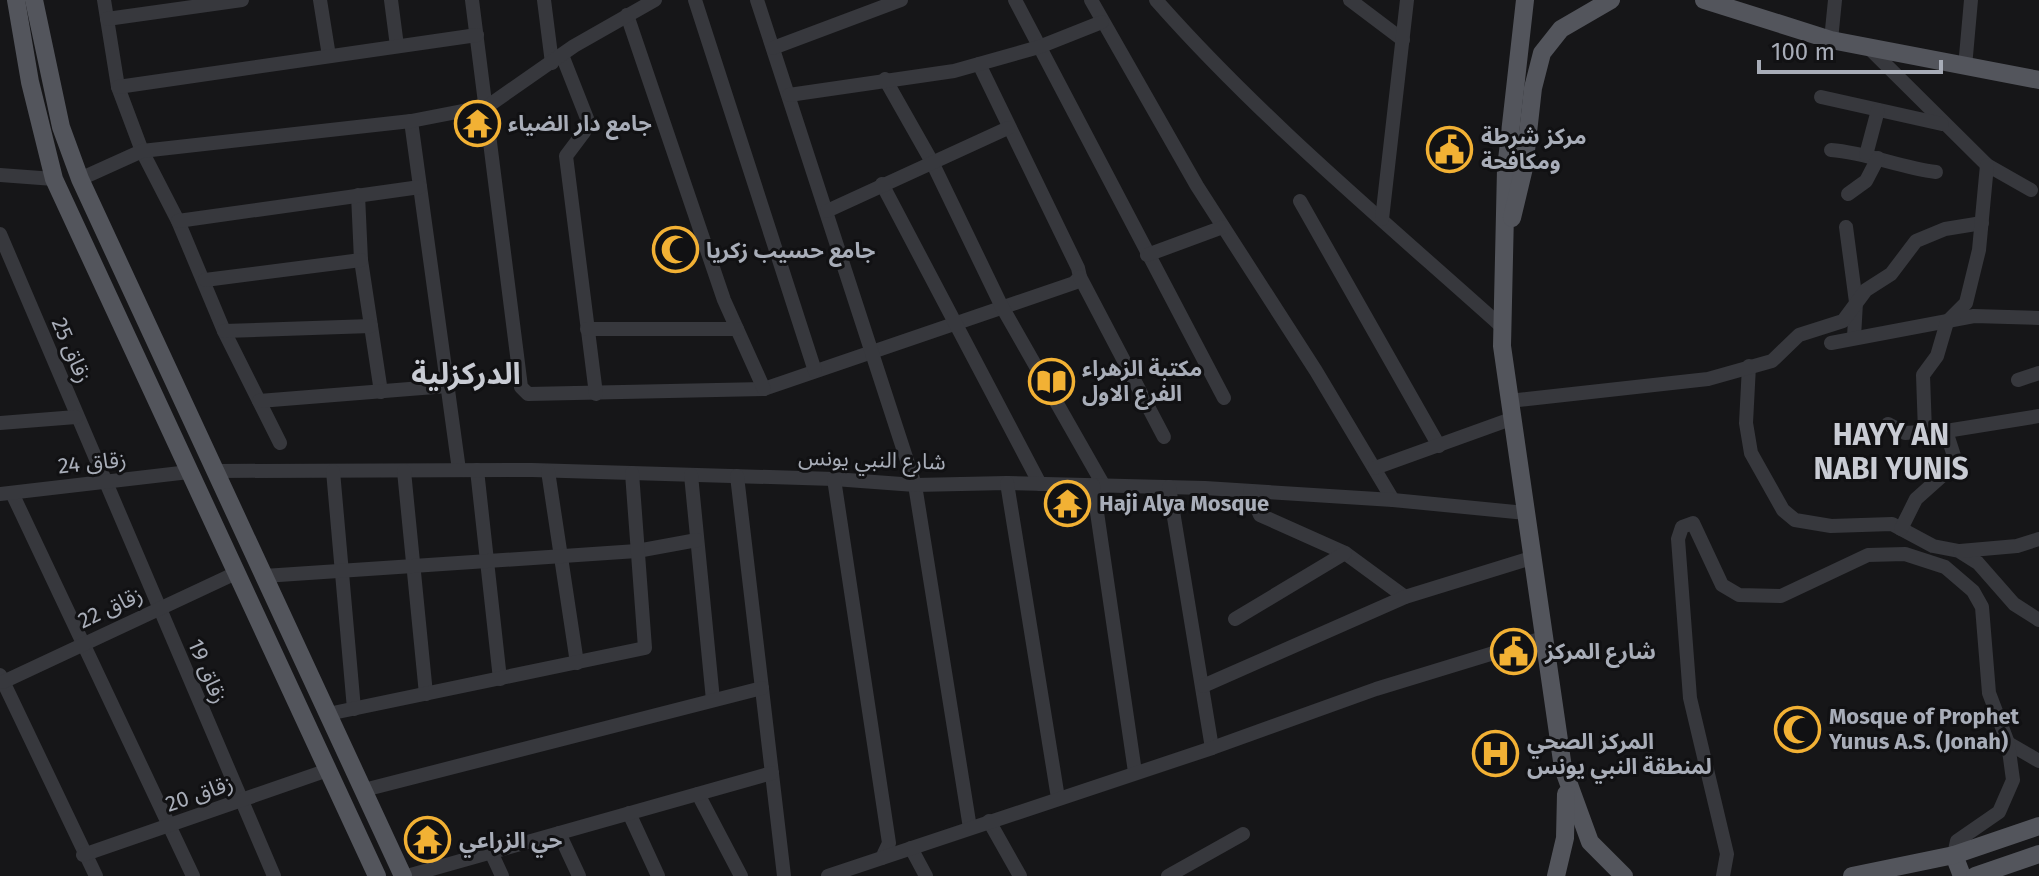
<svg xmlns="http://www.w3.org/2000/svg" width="2039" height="876" font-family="'Fira Sans','Noto Sans Arabic',sans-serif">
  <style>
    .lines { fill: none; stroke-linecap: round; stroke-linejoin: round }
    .minor { stroke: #37383d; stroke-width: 14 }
    .major { stroke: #53555c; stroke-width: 18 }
    .labels { text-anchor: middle; stroke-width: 6; stroke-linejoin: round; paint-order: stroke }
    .poi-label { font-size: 22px; font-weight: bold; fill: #a8adb8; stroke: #111113; text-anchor: start }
    .street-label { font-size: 22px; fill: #a8adb8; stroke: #111113 }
    .district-label { font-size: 30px; font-weight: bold; fill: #c9ccd4; stroke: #111113 }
  </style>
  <rect width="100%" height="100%" fill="#161618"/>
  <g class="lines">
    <g class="minor">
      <polyline points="104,0 118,87 142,151 178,221 224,331 280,443"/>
      <polyline points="320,0 329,56"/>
      <polyline points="391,0 397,46"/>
      <polyline points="472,0 521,387 528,394 764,389 1074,283 1080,277 1078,268 979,64"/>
      <polyline points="544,0 552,63"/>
      <polyline points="695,0 815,371"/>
      <polyline points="757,0 915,485 970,828"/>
      <polyline points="1015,0 1224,398"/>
      <polyline points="1091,0 1197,186 1316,371 1393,500"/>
      <path d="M1156,0C1261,119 1383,220 1501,326"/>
      <polyline points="1350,0 1403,40"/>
      <polyline points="627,15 724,300 764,389"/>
      <polyline points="107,19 242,0"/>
      <polyline points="1831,40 1835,0"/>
      <polyline points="773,48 901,0"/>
      <polyline points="1870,49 1987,165 2031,190"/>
      <polyline points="562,55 588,121 584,132 566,156 596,394"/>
      <polyline points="1965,67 1971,0"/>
      <polyline points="885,79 932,162 1001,305 1104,486"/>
      <polyline points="118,87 477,35"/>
      <polyline points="789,95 954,71 1039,47 1102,22"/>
      <polyline points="1821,97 1942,124"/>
      <polyline points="411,121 459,470"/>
      <path d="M1831,150C1868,153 1899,167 1936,172"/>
      <polyline points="1866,155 1878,110"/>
      <polyline points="0,175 54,179"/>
      <polyline points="80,179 142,151 411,121 488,106 574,46 655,0"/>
      <polyline points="882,184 1040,484"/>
      <polyline points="1848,194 1866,181 1878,158"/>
      <polyline points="358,195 361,260 381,392"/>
      <polyline points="1300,201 1439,446"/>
      <polyline points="827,211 1008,128"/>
      <polyline points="1382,219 1407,0"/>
      <polyline points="178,221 420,187"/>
      <polyline points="1846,227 1856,302 1854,337"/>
      <polyline points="0,234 274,876"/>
      <polyline points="1147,255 1223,227"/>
      <polyline points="1080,277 1164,437"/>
      <polyline points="205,280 361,260"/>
      <polyline points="587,329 737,329"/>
      <polyline points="224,331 371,326"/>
      <polyline points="1831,343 1974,316 2039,318"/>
      <polyline points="1749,366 1746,423 1751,453 1783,510 1795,520 1831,526 1892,524 1933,546 1959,551 1978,563 2014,604 2039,620"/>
      <polyline points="2018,380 2039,373"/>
      <polyline points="259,401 447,386"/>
      <polyline points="1509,401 1708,379 1772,361 1799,335 1843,321 1866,290 1891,274 1916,241 1945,229 1982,223"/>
      <polyline points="0,423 76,417"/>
      <polyline points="1888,424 1905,433 1934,431"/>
      <polyline points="1925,432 1923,375 1937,356 1947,322 1966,303 1979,250 1987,165"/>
      <polyline points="1375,468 1511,419"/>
      <polyline points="477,470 500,679"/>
      <polyline points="216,471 532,470 834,479 915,485 1007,483 1205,488 1393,500 1526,513"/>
      <polyline points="333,471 354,709"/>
      <polyline points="404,471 426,694"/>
      <polyline points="548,471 577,663"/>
      <polyline points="691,475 713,700"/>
      <polyline points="737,476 784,876"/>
      <polyline points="834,479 889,843 882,858"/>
      <polyline points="1007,483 1058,798"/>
      <polyline points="1093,485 1135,772"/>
      <polyline points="1169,487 1212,748"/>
      <polyline points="1250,491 1260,515 1345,553 1405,597"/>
      <polyline points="12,493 193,876"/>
      <polyline points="0,494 189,472"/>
      <polyline points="1901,529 1916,499 1953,466 1954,456 1946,431 2039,416"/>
      <polyline points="1960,551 2017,546 2039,539"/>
      <polyline points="264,576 637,551 697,540"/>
      <polyline points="1235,619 1345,553"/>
      <polyline points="0,675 96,876"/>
      <polyline points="3,682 236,573"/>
      <polyline points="1203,686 1405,597 1531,558"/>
      <polyline points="328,714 645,648 632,473"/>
      <polyline points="2008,743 2039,761"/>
      <polyline points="364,790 762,688"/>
      <polyline points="698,794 741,876"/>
      <polyline points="629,813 658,876"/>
      <polyline points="989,821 1020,876"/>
      <polyline points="559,833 579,876"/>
      <polyline points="911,848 926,876"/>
      <polyline points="491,852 502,876"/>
      <polyline points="83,855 328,770"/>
      <polyline points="407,876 772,773"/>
      <polyline points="828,876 1212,748 1376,689 1543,638"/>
      <polyline points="1168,876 1243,834"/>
      <polyline points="1723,876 1727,854 1690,698 1678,539 1682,527 1693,523 1722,585 1739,595 1781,596 1868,555 1905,554 1945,567 1973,591 1982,607 1989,693 2008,743 2013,780 1999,812 1957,841 1954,855"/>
    </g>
    <g class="major">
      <polyline points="16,0 30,82 54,179 377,876"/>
      <polyline points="34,0 61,127 80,179 403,876"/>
      <polyline points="1525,0 1506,169 1502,346 1563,768 1590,842 1624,876"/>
      <polyline points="1704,0 1831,40 2039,80"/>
      <polyline points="1512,218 1524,168 1533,88 1542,53 1561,29 1611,0"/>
      <polyline points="1954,855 1962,876"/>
      <polyline points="1556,876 1565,838 1566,794"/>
      <polyline points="1852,876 1954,855 2039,826"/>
      <polyline points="1975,876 2039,854"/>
    </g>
  </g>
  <defs>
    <symbol id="temple-ring" viewBox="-11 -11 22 22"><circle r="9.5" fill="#111113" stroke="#f2b134" stroke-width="1.5"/><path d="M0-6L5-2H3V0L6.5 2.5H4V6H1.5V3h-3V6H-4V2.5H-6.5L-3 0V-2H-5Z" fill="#f2b134"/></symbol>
    <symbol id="civic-ring" viewBox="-11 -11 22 22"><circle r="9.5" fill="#111113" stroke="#f2b134" stroke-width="1.5"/><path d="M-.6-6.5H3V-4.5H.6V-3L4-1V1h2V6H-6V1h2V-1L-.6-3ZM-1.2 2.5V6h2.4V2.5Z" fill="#f2b134"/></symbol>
    <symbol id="mosque-ring" viewBox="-11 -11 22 22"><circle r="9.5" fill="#111113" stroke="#f2b134" stroke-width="1.5"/><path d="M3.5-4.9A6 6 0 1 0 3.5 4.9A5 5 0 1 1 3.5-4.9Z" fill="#f2b134"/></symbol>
    <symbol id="library-ring" viewBox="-11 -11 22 22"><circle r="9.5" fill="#111113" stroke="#f2b134" stroke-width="1.5"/><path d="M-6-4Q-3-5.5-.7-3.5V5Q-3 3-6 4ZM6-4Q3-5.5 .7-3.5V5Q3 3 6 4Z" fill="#f2b134"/></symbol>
    <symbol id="hospital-ring" viewBox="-11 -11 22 22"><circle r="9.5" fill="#111113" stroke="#f2b134" stroke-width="1.5"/><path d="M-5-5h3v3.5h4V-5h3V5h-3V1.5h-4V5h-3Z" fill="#f2b134"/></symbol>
  </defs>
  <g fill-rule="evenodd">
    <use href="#temple-ring" x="452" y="98" width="51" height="51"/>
    <use href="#civic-ring" x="1424" y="124" width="51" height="51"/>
    <use href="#mosque-ring" x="650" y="224" width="51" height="51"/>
    <use href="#library-ring" x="1026" y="356" width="51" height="51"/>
    <use href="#temple-ring" x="1042" y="478" width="51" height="51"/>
    <use href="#civic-ring" x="1488" y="626" width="51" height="51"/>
    <use href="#mosque-ring" x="1772" y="704" width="51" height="51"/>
    <use href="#hospital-ring" x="1470" y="728" width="51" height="51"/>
    <use href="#temple-ring" x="402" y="814" width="51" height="51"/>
  </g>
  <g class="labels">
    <g class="poi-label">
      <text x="508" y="131">جامع دار الضياء</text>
      <text x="1481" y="144">مركز شرطة<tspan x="1481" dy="25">ومكافحة</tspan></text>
      <text x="706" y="258">جامع حسيب زكريا</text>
      <text x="1082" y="376">مكتبة الزهراء<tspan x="1082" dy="25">الفرع الاول</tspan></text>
      <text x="1099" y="511">Haji Alya Mosque</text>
      <text x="1545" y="659">شارع المركز</text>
      <text x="1829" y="724">Mosque of Prophet<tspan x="1829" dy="25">Yunus A.S. (Jonah)</tspan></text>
      <text x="1527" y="749">المركز الصحي<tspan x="1527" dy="25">لمنطقة النبي يونس</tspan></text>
      <text x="459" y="848">حي الزراعي</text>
    </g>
    <g class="street-label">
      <text transform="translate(72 350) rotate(67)" y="8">زقاق 25</text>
      <text transform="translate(872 459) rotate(2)" y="8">شارع النبي يونس</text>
      <text transform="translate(92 462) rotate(-6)" y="8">زقاق 24</text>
      <text transform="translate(110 607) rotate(-25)" y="8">زقاق 22</text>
      <text transform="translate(208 671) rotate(67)" y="8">زقاق 19</text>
      <text transform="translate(199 793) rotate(-19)" y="8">زقاق 20</text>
    </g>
    <g class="district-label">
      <text x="466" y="384">الدركزلية</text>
      <text x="1891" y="445">HAYY AN<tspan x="1891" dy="34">NABI YUNIS</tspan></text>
    </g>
  </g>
  <path d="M1759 60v12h182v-12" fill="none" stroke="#a8adb8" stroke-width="4"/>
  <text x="1771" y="60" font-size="24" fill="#a8adb8" stroke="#111113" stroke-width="6" paint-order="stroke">100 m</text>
</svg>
